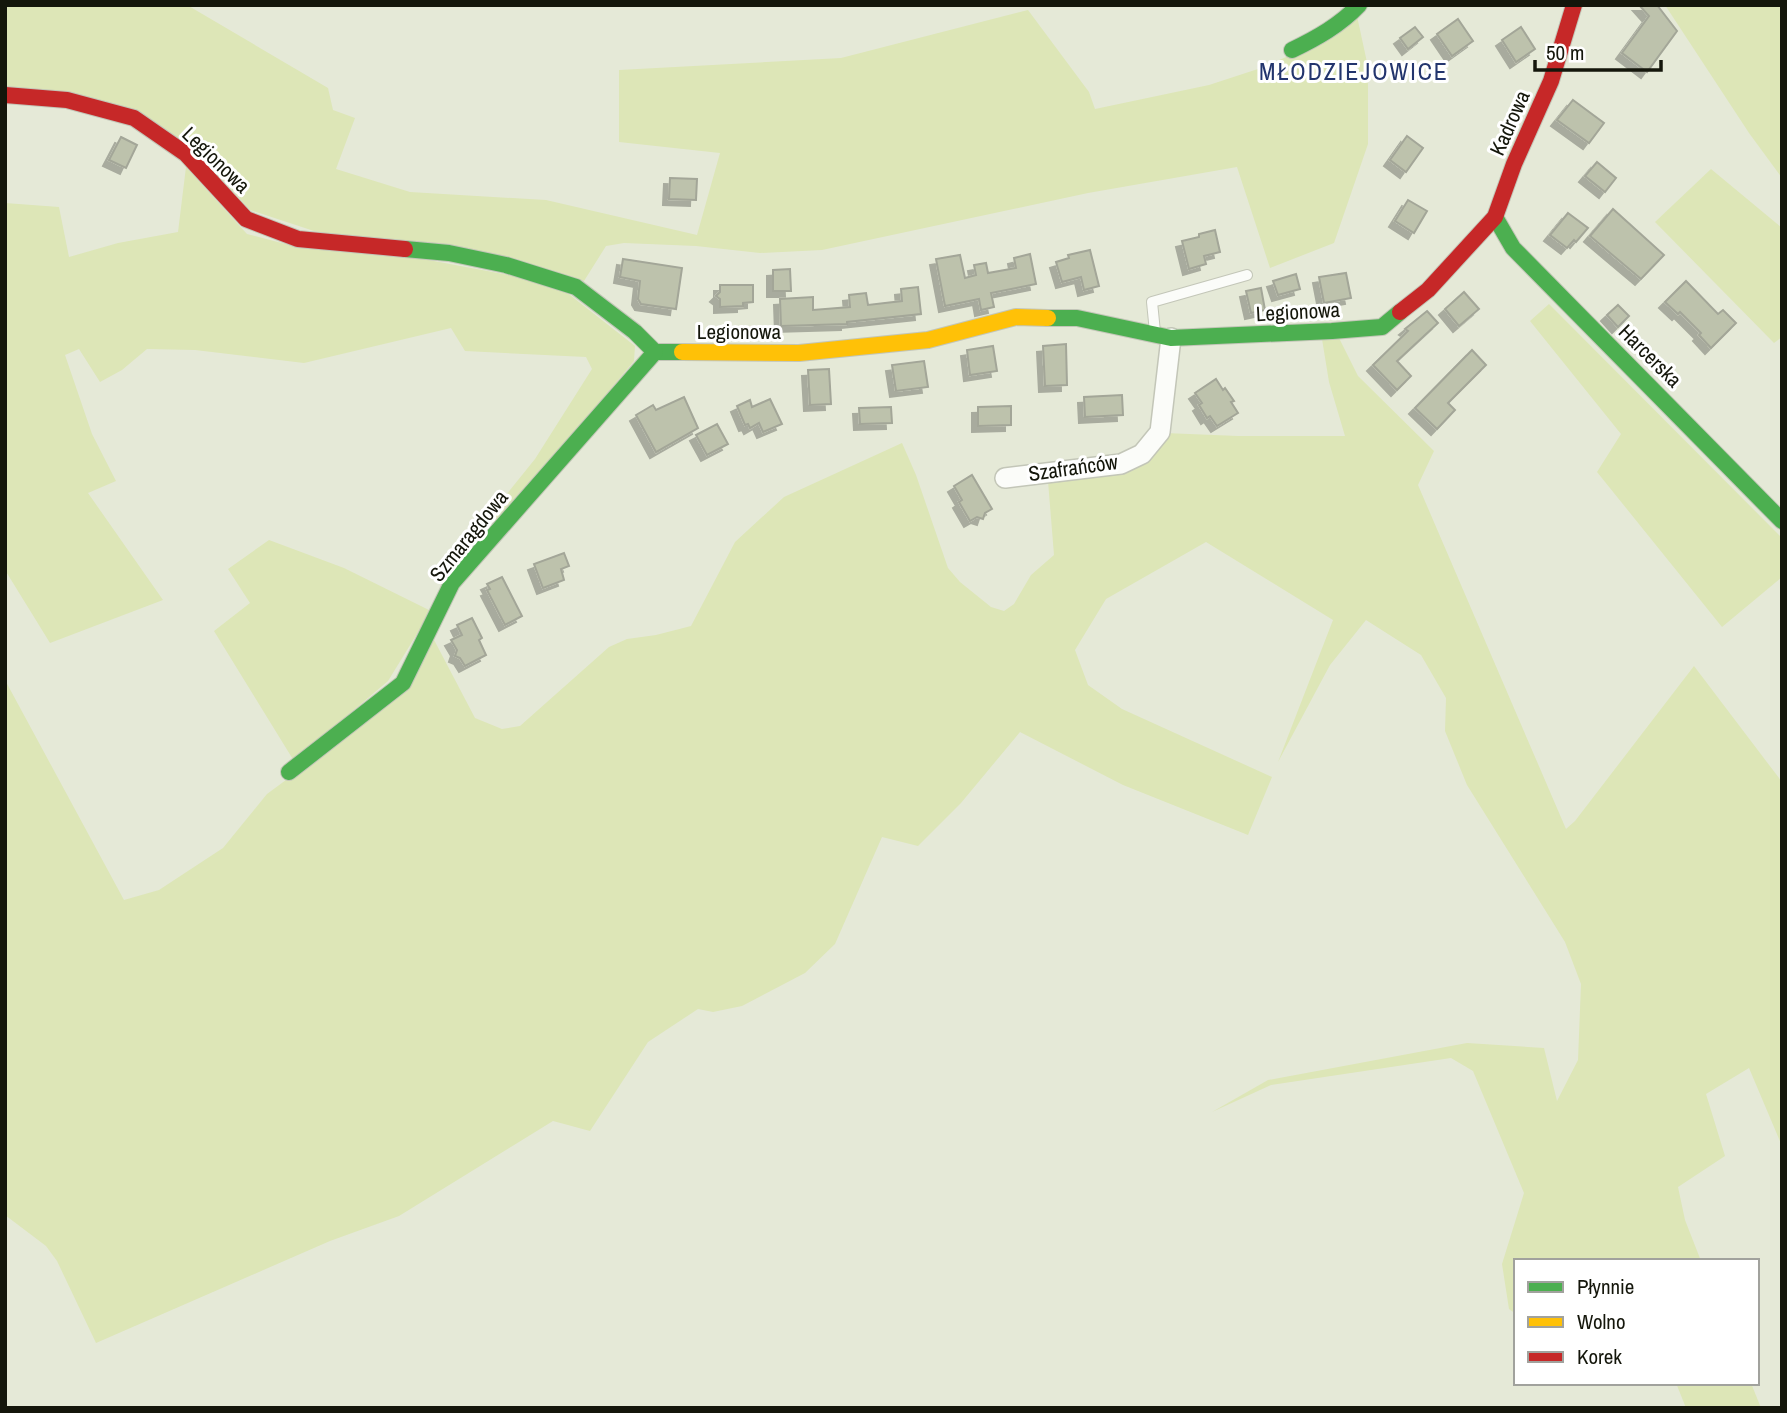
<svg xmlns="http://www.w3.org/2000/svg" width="1787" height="1413" font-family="'Archivo Narrow',sans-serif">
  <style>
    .green { fill: #dde6b7 }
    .building { fill: #bdc2ac; stroke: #a3a698; stroke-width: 2; filter: url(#shadow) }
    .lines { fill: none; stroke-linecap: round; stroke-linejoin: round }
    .lane-casing { stroke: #c3c6b8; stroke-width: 12 }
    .street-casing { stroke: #c3c6b8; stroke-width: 22 }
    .fast-casing { stroke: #c3c6b8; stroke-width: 18 }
    .slow-casing { stroke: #c3c6b8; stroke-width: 18 }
    .jam-casing { stroke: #c3c6b8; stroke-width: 18 }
    .lane { stroke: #fbfcf9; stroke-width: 10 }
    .street { stroke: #fbfcf9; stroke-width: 19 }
    .fast { stroke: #4caf50; stroke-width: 16 }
    .slow { stroke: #ffc107; stroke-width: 16 }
    .jam { stroke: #c62828; stroke-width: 16 }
    .labels { text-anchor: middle; stroke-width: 6; stroke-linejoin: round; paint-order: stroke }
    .street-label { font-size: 21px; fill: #14160b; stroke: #fff }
    .quarter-label { font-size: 24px; letter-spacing: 2px; fill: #23356d; stroke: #fff }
  </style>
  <defs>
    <filter id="shadow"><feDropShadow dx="-6" dy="6" stdDeviation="0" flood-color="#0004"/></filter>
  </defs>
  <rect width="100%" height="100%" fill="#e5e9d7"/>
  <g class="green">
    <polygon points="5,5 187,5 328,88 333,110 355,118 336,169 410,192 546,200 697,235 720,153 619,142 619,70 841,58 1028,10 1089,92 1095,109 1209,85 1261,68 1309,47 1357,16 1368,67 1368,144 1334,243 1270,268 1237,167 1088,193 822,250 760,253 696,246 624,243 606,246 584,281 314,231 250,210 190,144 5,85"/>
    <polygon points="1665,5 1782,5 1782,178 1749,133"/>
    <polygon points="186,167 247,234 293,246 391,253 556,284 635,346 634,361 499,523 490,515 535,459 592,369 586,357 465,351 451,328 304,363 195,350 147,349 122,370 100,382 79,349 65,355 92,434 116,481 88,493 163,600 50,643 5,570 5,203 59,207 69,257 118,243 178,232"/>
    <polygon points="1711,169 1782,228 1782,337 1774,343 1655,222"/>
    <polygon points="1549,304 1782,538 1782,577 1722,627 1597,472 1621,434 1530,321"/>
    <polygon points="1339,338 1358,376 1434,451 1418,485 1566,829 1575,821 1694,666 1782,782 1782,1146 1749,1068 1706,1094 1725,1156 1678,1187 1685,1220 1701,1261 1516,1261 1516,1314 1509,1309 1502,1264 1524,1193 1473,1071 1451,1058 1271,1085 1212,1112 1268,1080 1467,1043 1544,1048 1557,1101 1578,1060 1581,984 1565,942 1467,785 1445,731 1446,698 1421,655 1366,620 1330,665 1278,762 1333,620 1206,542 1106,599 1075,650 1088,685 1122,709 1272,777 1248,835 1123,785 1020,732 961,803 918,846 882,837 835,944 805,973 742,1006 713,1012 698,1009 648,1042 590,1131 553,1121 399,1216 330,1241 96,1343 57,1261 46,1246 5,1215 5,680 124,900 159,890 223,848 267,794 408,690 432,636 475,718 502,729 520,726 609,647 627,639 656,635 691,626 735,542 784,497 902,443 916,475 948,568 960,582 991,607 1004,611 1014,604 1031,575 1054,555 1048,481 1129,465 1154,455 1165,433 1238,436 1345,436 1329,382 1322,339"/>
    <polygon points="269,540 344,568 431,611 388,681 294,761 214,631 250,603 228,569"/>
    <polygon points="1676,1383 1751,1383 1761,1408 1686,1408"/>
  </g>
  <g class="building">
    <polygon points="1639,5 1657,5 1677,31 1647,72 1622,53 1649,16"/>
    <polygon points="1458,19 1473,41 1452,56 1437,34"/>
    <polygon points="1415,27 1423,37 1408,49 1400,38"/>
    <polygon points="1521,27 1535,49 1516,62 1502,40"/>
    <polygon points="1573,100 1604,123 1589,143 1557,120"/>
    <polygon points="1407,136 1423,148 1406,172 1390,160"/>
    <polygon points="121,137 137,145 126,168 109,160"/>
    <polygon points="1597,162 1616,178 1605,192 1585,176"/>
    <polygon points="670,178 697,179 696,200 669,199"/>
    <polygon points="1408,200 1427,211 1414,233 1395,221"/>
    <polygon points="1613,209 1664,255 1641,279 1590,236"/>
    <polygon points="1568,213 1588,228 1576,242 1574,240 1567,248 1550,235"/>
    <polygon points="1215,230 1220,252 1204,256 1206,264 1189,269 1182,241 1199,237 1199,234"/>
    <polygon points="1090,250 1099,286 1084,290 1081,277 1062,282 1056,262 1069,258 1068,255"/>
    <polygon points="1030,254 1036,284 991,293 994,307 981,310 979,299 945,306 936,259 960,255 965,278 976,275 974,265 986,263 988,273 1016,268 1014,258"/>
    <polygon points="623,259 682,268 676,309 641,304 638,299 640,281 620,277"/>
    <polygon points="790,269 791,291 773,291 773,270"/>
    <polygon points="1346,273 1351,298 1324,303 1319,277"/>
    <polygon points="1296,274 1300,289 1278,295 1273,281"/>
    <polygon points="1686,281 1718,314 1723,310 1736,323 1711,348 1699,335 1701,333 1680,312 1678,314 1665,302"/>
    <polygon points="720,285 753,285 753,302 743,303 743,306 720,307 720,299 716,296 720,292"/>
    <polygon points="918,287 921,314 847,322 847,324 781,326 780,299 813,297 813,310 850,307 849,295 866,293 868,305 902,301 901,289"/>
    <polygon points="1261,288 1265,310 1251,313 1246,291"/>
    <polygon points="1464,292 1479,309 1459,326 1445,309"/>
    <polygon points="1618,305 1629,316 1618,327 1607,315"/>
    <polygon points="1427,311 1438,323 1397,361 1411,376 1397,390 1373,365 1408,331 1405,329"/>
    <polygon points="1066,344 1067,385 1045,386 1043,346"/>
    <polygon points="993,346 997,371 970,375 967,350"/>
    <polygon points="1472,350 1486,365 1448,403 1455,410 1437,429 1415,408"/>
    <polygon points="924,361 928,387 896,391 892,365"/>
    <polygon points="829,369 831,404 810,405 808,370"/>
    <polygon points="1216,379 1223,390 1225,388 1234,401 1231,402 1238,413 1217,426 1210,416 1207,418 1199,405 1202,403 1195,393"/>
    <polygon points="1122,395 1123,415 1085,417 1084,397"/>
    <polygon points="684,397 698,428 656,452 636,415 653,405 656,410"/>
    <polygon points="770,399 782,424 763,432 759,423 750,428 748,424 745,425 737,406 750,400 752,407"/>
    <polygon points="1011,406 1011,425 978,426 978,407"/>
    <polygon points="891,407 892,423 860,424 859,408"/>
    <polygon points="717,424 728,444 707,455 696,435"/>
    <polygon points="972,475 992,509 985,513 983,519 977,517 970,521 959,502 962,500 954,486"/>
    <polygon points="564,553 569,566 561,569 564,580 543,588 534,564"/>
    <polygon points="502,577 522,616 505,625 487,590 490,589 487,584"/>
    <polygon points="472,618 482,638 479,640 486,655 465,666 460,658 455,656 457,650 451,640 462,635 457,625"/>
  </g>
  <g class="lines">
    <defs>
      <polyline id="lane" points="1155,332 1152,302 1247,275"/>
      <polyline id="street" points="1005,478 1121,464 1142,454 1160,432 1171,338"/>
      <g id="fast">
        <path d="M1292,50C1317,38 1340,25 1359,5"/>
        <polyline points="1495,217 1513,248 1782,521"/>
        <polyline points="405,249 449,253 506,265 576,287 635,332 655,352 682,352"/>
        <polyline points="1048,318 1077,318 1171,338 1332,331 1382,327 1400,312"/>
        <polyline points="289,772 403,683 452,583 655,352"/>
      </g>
      <polyline id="slow" points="682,352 799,353 928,340 1016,317 1048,318"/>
      <g id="jam">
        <polyline points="5,95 67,100 134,118 186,154 246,219 298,239 405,249"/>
        <polyline points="1400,312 1428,290 1495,217 1514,164 1551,81 1574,5"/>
      </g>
    </defs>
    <use href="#lane" class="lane-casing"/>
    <use href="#street" class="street-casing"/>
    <use href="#fast" class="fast-casing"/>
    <use href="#slow" class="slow-casing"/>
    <use href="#jam" class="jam-casing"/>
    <use href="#lane" class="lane"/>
    <use href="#street" class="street"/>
    <use href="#fast" class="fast"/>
    <use href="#slow" class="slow"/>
    <use href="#jam" class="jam"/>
  </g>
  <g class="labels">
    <g class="street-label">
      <text transform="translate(1510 123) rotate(-66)" y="7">Kadrowa</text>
      <text transform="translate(216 160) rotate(44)" y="7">Legionowa</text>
      <text transform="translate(1298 312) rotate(-3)" y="7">Legionowa</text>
      <text x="739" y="339">Legionowa</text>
      <text transform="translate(1650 356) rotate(45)" y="7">Harcerska</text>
      <text transform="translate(1073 468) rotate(-8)" y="7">Szafrańców</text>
      <text transform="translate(469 536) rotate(-51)" y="7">Szmaragdowa</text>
    </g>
    <g class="quarter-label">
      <text x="1354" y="80">MŁODZIEJOWICE</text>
    </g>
  </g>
  <rect width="1787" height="1413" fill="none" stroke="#14160b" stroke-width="14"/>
  <rect x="1514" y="1259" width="245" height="126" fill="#ffffff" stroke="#a1a29d" stroke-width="2"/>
  <rect x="1528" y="1282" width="35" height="10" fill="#4caf50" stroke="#a1a29d" stroke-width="2"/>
  <text x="1577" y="1294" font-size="21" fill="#14160b">Płynnie</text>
  <rect x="1528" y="1317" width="35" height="10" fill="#ffc107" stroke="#a1a29d" stroke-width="2"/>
  <text x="1577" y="1329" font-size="21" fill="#14160b">Wolno</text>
  <rect x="1528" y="1352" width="35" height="10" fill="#c62828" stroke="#a1a29d" stroke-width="2"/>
  <text x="1577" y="1364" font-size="21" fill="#14160b">Korek</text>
  <path d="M1535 60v10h126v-10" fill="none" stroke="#14160b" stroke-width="3.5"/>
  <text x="1546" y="60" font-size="21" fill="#14160b" stroke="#ffffff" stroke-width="5" paint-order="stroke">50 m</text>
</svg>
